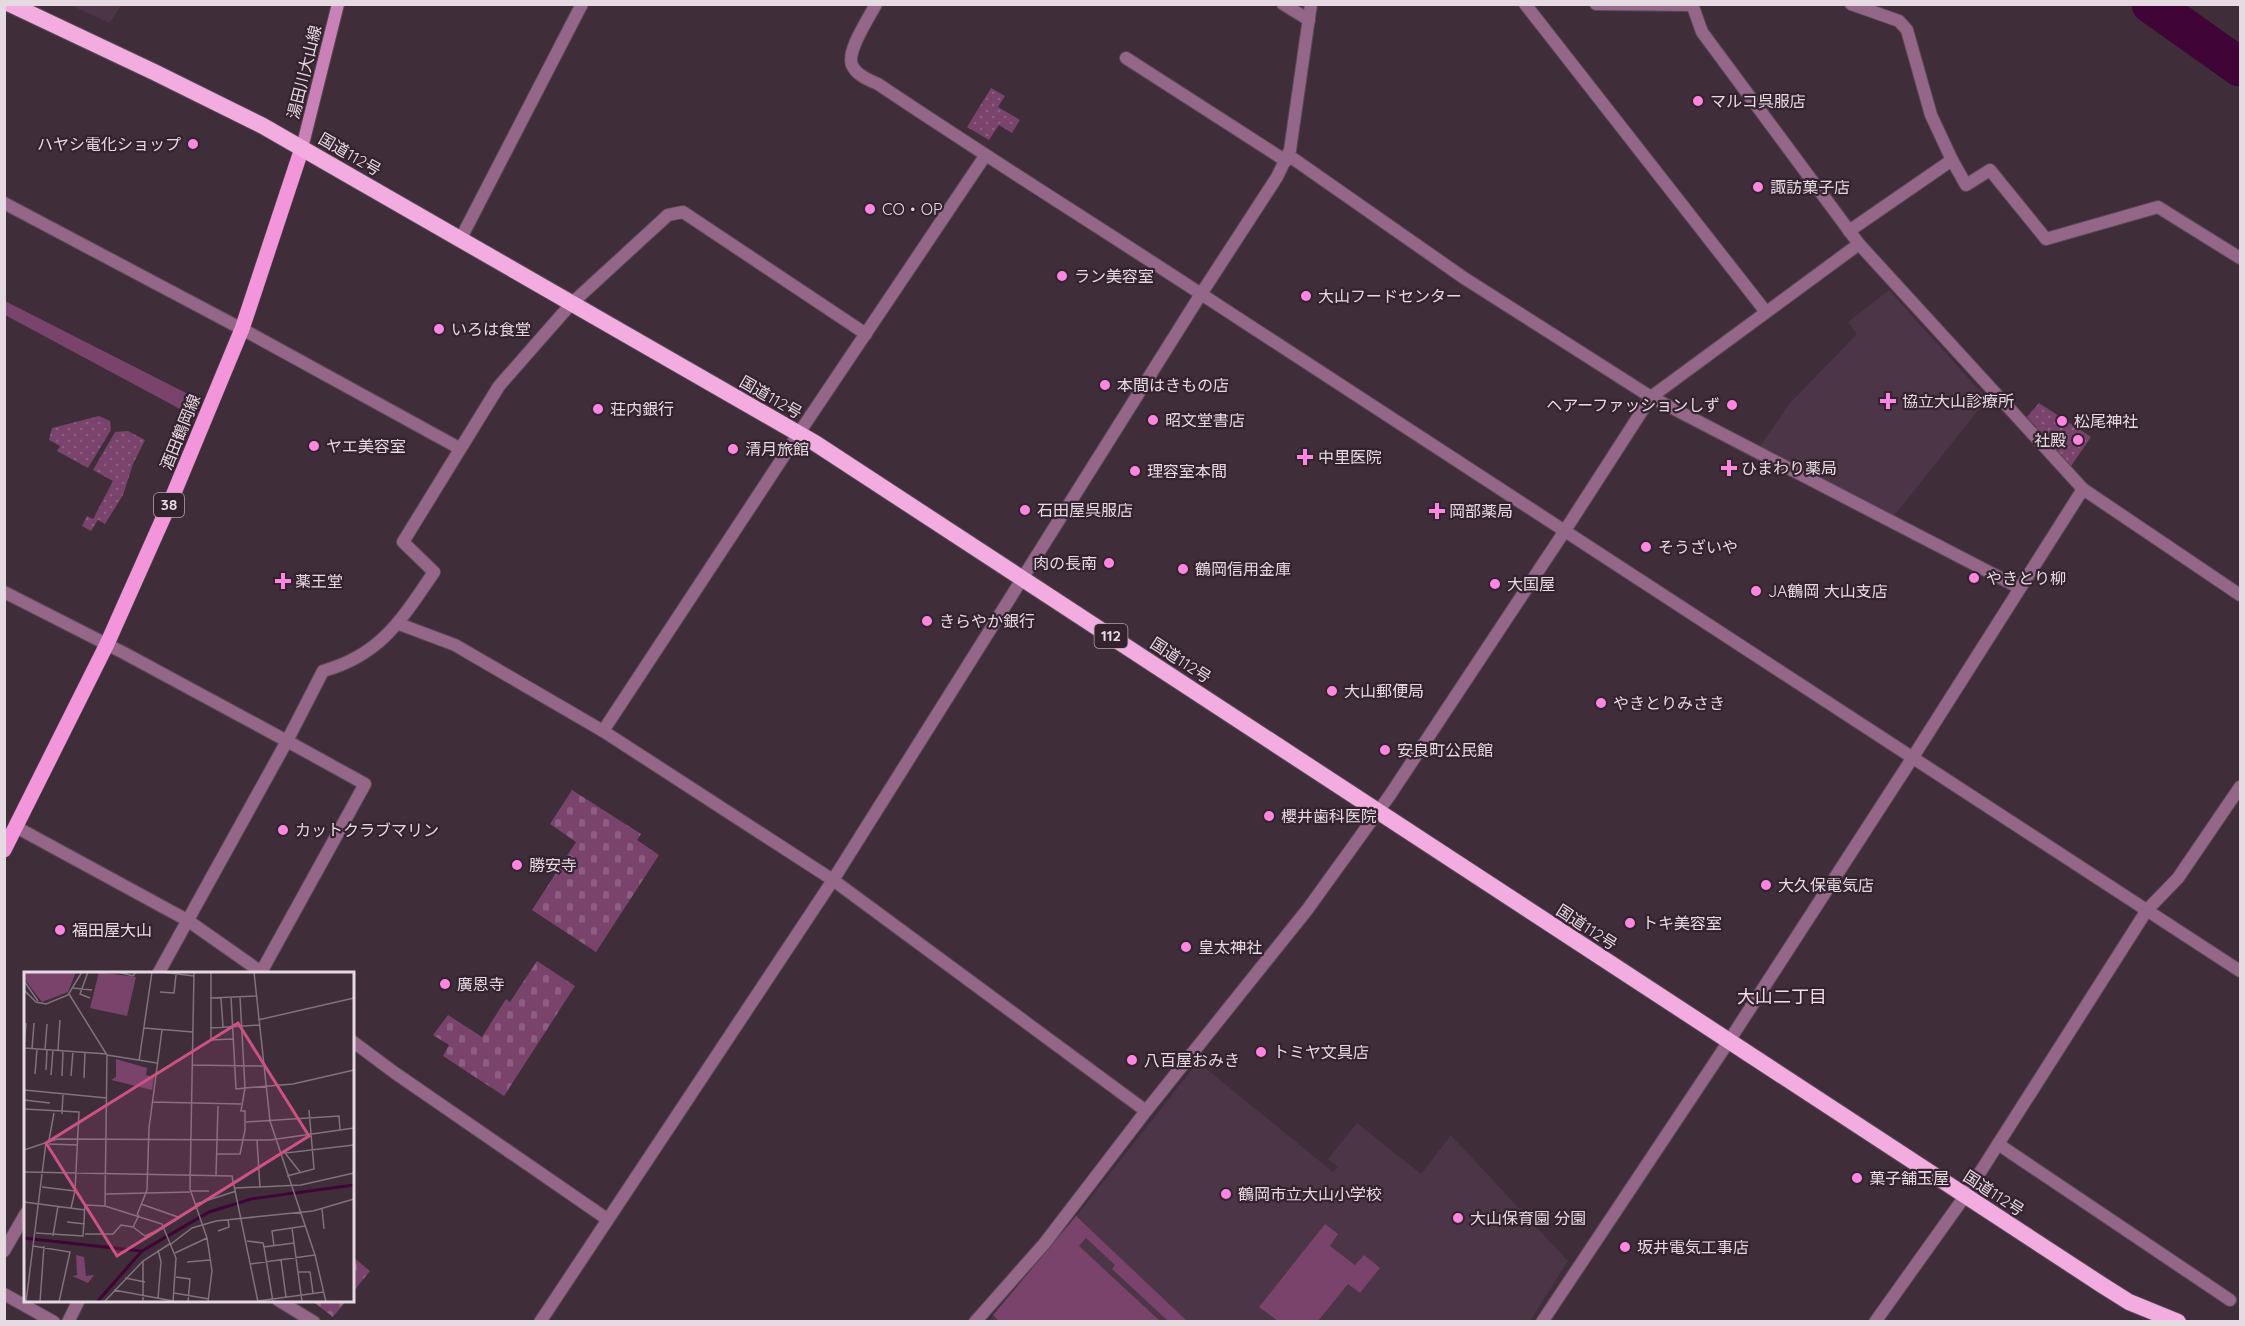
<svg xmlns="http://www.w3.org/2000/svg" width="2245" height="1326" font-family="Quicksand,'Noto Sans JP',sans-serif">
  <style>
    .built { fill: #4c3546 }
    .green { fill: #79436c }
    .cemetery { fill: url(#cemetery-stones) }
    .garden { fill: url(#garden-dots) }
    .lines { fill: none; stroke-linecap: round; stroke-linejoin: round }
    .river { stroke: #410436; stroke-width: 39 }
    .minor-casing { stroke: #5a4955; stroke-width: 14 }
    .tertiary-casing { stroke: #5a4955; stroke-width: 14 }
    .secondary-casing { stroke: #5a4955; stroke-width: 14 }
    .primary-casing { stroke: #5a4955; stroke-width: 16 }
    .trunk-casing { stroke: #5a4955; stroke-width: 18 }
    .minor { stroke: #946688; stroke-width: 12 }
    .tertiary { stroke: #946688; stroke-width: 12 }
    .secondary { stroke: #ca81b7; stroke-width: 12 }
    .primary { stroke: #f395db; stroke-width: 15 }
    .trunk { stroke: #f2ace0; stroke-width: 16 }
    .poi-dot { fill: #fd86e1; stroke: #34232f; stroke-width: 2 }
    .labels { text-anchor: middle; stroke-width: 4.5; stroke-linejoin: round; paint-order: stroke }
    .shield { fill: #34232f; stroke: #b1a3ac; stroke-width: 1.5 }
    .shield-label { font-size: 15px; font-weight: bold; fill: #e6dae2 }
    .street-label { font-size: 16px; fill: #e6dae2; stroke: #34232f }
    .poi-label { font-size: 16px; fill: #e6dae2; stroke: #34232f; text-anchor: start }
    .neighbourhood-label { font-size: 18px; fill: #f2dbeb; stroke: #34232f }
    .inset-river { fill: none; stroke: #410436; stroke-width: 3 }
    .inset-road { fill: none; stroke: #82727d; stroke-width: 1.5 }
    .view { fill: #cd5284; fill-opacity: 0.15; stroke: #cd5284; stroke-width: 3 }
    .inset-edge { fill: none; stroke: #e6dae2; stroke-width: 3 }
  </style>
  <defs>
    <pattern id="cemetery-stones" width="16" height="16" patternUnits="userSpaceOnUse" patternTransform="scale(1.5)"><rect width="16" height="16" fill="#79436c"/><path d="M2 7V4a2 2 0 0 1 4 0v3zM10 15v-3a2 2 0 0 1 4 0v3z" fill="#8c5e81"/></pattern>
    <pattern id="garden-dots" width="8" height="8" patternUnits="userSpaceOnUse" patternTransform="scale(1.5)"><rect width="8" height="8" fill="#79436c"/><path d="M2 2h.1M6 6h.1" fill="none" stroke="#8c5e81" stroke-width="1.8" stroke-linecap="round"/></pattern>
  </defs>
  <rect width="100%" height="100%" fill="#3f2d3a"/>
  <g class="built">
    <polygon points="70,5 121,5 110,23"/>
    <polygon points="1889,290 1987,399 1894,516 1759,448 1789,404 1857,334 1848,322"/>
    <polygon points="1198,1062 1333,1172 1338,1167 1328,1159 1357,1123 1421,1174 1451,1135 1568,1261 1530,1321 988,1322 1050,1249"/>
  </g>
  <g class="green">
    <polygon points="5,301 186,393 180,409 5,315"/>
    <polygon points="1076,1216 1187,1321 1168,1321 1112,1269 1115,1265 1086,1238 1079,1246 1160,1321 1000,1322 993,1315"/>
    <polygon points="1325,1224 1338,1234 1330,1246 1355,1265 1364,1255 1380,1268 1360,1293 1348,1284 1318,1321 1278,1321 1259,1307"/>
  </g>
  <g class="cemetery">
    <polygon points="572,790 641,834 637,840 659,855 596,952 532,910 576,842 550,824"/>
    <polygon points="537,961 575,986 504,1096 443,1056 449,1045 433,1035 448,1015 482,1037 506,999 510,1002"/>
    <polygon points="353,1257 370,1271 353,1292"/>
    <polygon points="312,1301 346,1301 333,1317"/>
  </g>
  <g class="garden">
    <polygon points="991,88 1005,96 998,107 1020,120 1012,133 999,125 989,140 967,127"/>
    <polygon points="2039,403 2091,437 2071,466 2027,417"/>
    <polygon points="99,416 110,421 111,430 88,468 57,451 60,446 49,440 52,428"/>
    <polygon points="128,431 145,440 133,464 123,495 105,524 98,520 91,531 82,526 87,516 93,519 113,481 93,470 115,432"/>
  </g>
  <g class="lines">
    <polyline class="river" points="2151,4 2240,67"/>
    <defs>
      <g id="minor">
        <polyline points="1283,4 1309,20"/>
        <polyline points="1525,4 1766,312"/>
        <polyline points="1596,4 1693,5"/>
        <polyline points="1692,4 1702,32 1859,244 2083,489 2240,595"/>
        <polyline points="1851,4 1899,21 1907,30 1931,115 1952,160"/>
        <polyline points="1126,58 1286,161"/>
        <polyline points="1288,155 1464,278 1651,397 2020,588"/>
        <polyline points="4,203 242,329 459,448"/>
        <polyline points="1849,231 1952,160 1966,185 1990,170 2046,239 2158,207 2240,258"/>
        <polyline points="460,240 582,4"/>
        <path d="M4,592L124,653L287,741L323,671C381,655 402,619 434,572L403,542L499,386L571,304L668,215L683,212L866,334"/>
        <polyline points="399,624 455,645 603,731 833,880 1146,1111"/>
        <polyline points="603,731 799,433 985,156"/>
        <polyline points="1913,757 2083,489"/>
        <polyline points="158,974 287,741 365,784 260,974"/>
        <polyline points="1998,1144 2230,1300"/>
        <polyline points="4,1251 26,1213"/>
        <polyline points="4,1294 54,1322"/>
        <polyline points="278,1300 314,1322"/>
        <polyline points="68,1322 79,1300"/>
        <polyline points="975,1322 1044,1244 1146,1111 1307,910 1390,795 1564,532 1651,397 1859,244"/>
        <polyline points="1542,1322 1729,1041"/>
        <polyline points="1875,1322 1965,1196 2147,910 2178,878 2240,787"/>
      </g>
      <g id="tertiary">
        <path d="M876,4C869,18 846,51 852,65C856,75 869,80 878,84C991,160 1107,232 1221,307C1560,529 1900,750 2240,971"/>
        <polyline points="16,827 187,920 264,974"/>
        <polyline points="352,1041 395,1073 607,1219"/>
        <polyline points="1729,1041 1913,757"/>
        <polyline points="540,1322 833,880 1201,294 1277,177 1290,150 1311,4"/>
      </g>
      <polyline id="secondary" points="302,148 338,4"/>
      <polyline id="primary" points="4,850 107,644 169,505 242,329 302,148"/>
      <polyline id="trunk" points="10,4 154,72 263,126 815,443 2102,1285 2129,1302 2178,1322"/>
    </defs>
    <use href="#minor" class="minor-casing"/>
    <use href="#tertiary" class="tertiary-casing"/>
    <use href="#secondary" class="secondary-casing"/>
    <use href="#primary" class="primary-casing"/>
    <use href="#trunk" class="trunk-casing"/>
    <use href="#minor" class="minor"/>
    <use href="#tertiary" class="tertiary"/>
    <use href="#secondary" class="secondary"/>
    <use href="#primary" class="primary"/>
    <use href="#trunk" class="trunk"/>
  </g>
  <g class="poi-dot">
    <circle cx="1698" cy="101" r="6"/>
    <circle cx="193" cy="144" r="6"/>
    <circle cx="1758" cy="187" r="6"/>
    <circle cx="870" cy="209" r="6"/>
    <circle cx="1062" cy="276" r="6"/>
    <circle cx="1306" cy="296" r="6"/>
    <circle cx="439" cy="329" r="6"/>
    <circle cx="1105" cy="385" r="6"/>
    <path d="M1885 392h6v6h6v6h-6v6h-6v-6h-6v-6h6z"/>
    <circle cx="1732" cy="405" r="6"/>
    <circle cx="598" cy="409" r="6"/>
    <circle cx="1153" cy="420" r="6"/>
    <circle cx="2062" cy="421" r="6"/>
    <circle cx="2078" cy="440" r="6"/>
    <circle cx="314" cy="446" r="6"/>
    <circle cx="733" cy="449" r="6"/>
    <path d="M1302 448h6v6h6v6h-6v6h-6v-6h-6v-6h6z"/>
    <path d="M1726 459h6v6h6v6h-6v6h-6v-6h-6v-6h6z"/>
    <circle cx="1135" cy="471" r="6"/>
    <circle cx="1025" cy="510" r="6"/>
    <path d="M1434 502h6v6h6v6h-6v6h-6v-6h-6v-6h6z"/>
    <circle cx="1646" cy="547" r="6"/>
    <circle cx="1109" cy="563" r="6"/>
    <circle cx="1183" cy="569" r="6"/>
    <circle cx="1974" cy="578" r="6"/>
    <path d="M280 572h6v6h6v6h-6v6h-6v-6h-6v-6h6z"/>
    <circle cx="1495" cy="584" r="6"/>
    <circle cx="1756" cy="591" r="6"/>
    <circle cx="927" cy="621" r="6"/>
    <circle cx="1332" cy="691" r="6"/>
    <circle cx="1601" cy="703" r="6"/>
    <circle cx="1385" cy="750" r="6"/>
    <circle cx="1269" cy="816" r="6"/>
    <circle cx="283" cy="830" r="6"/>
    <circle cx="517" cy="865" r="6"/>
    <circle cx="1766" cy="885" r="6"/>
    <circle cx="1630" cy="923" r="6"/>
    <circle cx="60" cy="930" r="6"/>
    <circle cx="1186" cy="947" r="6"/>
    <circle cx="445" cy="984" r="6"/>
    <circle cx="1261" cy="1052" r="6"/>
    <circle cx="1132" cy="1060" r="6"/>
    <circle cx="1857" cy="1178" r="6"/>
    <circle cx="1226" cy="1194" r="6"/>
    <circle cx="1458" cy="1218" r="6"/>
    <circle cx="1625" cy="1247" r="6"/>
  </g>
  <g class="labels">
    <g class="shield">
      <rect x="154" y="493" width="30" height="24" rx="4.5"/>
      <rect x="1094.5" y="624" width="33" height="24" rx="4.5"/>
    </g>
    <g class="shield-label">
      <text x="169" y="510">38</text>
      <text x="1111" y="641">112</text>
    </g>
    <g class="street-label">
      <text transform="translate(304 72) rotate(-76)" y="6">湯田川大山線</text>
      <text transform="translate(350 154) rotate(30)" y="6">国道112号</text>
      <text transform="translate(771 397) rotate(30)" y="6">国道112号</text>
      <text transform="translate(180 432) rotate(-68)" y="6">酒田鶴岡線</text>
      <text transform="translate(1181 660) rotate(33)" y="6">国道112号</text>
      <text transform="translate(1587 927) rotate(33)" y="6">国道112号</text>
      <text transform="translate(1994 1193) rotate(33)" y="6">国道112号</text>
    </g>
    <g class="poi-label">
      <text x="1710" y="107">マルコ呉服店</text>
      <text x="181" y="150" text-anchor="end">ハヤシ電化ショップ</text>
      <text x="1770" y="193">諏訪菓子店</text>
      <text x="882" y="215">CO・OP</text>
      <text x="1074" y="282">ラン美容室</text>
      <text x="1318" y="302">大山フードセンター</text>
      <text x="451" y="335">いろは食堂</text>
      <text x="1117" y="391">本間はきもの店</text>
      <text x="1902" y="407">協立大山診療所</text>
      <text x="1720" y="411" text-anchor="end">ヘアーファッションしず</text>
      <text x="610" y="415">荘内銀行</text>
      <text x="1165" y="426">昭文堂書店</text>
      <text x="2074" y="427">松尾神社</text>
      <text x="2066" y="446" text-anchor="end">社殿</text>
      <text x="326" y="452">ヤエ美容室</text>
      <text x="745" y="455">清月旅館</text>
      <text x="1318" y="463">中里医院</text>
      <text x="1741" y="474">ひまわり薬局</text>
      <text x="1147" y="477">理容室本間</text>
      <text x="1037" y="516">石田屋呉服店</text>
      <text x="1449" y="517">岡部薬局</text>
      <text x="1658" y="553">そうざいや</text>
      <text x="1097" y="569" text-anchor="end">肉の長南</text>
      <text x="1195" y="575">鶴岡信用金庫</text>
      <text x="1986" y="584">やきとり柳</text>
      <text x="295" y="587">薬王堂</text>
      <text x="1507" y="590">大国屋</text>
      <text x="1768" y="597">JA鶴岡 大山支店</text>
      <text x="939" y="627">きらやか銀行</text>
      <text x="1344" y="697">大山郵便局</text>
      <text x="1613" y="709">やきとりみさき</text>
      <text x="1397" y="756">安良町公民館</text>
      <text x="1281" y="822">櫻井歯科医院</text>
      <text x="295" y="836">カットクラブマリン</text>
      <text x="529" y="871">勝安寺</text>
      <text x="1778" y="891">大久保電気店</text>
      <text x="1642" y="929">トキ美容室</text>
      <text x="72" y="936">福田屋大山</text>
      <text x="1198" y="953">皇太神社</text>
      <text x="457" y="990">廣恩寺</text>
      <text x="1273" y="1058">トミヤ文具店</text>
      <text x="1144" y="1066">八百屋おみき</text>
      <text x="1869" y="1184">菓子舗玉屋</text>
      <text x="1238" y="1200">鶴岡市立大山小学校</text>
      <text x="1470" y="1224">大山保育園 分園</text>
      <text x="1637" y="1253">坂井電気工事店</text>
    </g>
    <g class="neighbourhood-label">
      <text x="1782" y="1003">大山二丁目</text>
    </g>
  </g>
  <g transform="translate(24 972)">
    <rect width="330" height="330" fill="#3f2d3a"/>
    <path d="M0,0H52L44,20L18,30L1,8ZM75,0L112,5L103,44L66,36ZM92,87L123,96L122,103L130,105L128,118L87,108L92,105Z" fill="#79436c"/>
    <path d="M52,283L60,285L62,304L70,303L64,311L48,304L53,303Z" fill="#79436c"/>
    <path class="inset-river" d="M0,266L117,279M73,330L118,279L185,240L227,227L330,213"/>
    <path class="inset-road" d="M64,0L56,22L66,26M94,0L109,4L112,0M137,0L170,4M170,0L166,217L183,266L188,299L184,330M187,0V68L209,67M230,0L246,149L291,283L302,330M0,9L14,29M49,16L68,18M0,18L12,30L22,32L44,23L58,0M136,20L150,21L152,3M45,22L83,83L81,234M207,25L212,117L221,116L216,25M186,26L232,24M197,26L199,55M234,48L330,26M120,56L169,60M186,56L235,53M0,76L83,82M0,76L2,51M8,77L10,51M21,78L23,52M34,78L36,48M83,83L133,91M115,89L128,0M168,93L239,94M22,98L23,78M11,102L13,77M27,103L29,78M38,104L39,79M47,104L49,79M60,106L61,80M0,118L83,126M0,128L26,131M128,130L217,132M0,137L55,140L51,219L47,236M38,142L39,121M222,150L315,144L316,158M25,168L30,141M233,168L236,216M25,172L53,173M0,178L33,167L246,168L330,156M193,182H216L221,158V139H217L221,116L269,112L330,98M0,200L208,204L234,330M276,200L261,181L330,173M192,203L194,134M263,204L290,197L285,138M18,215L51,219M211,216L277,213L330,201M166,219H185M81,222L166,220M0,230L61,238M117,232L154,245M172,232L212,219M298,237L300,257M113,243L123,218L125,156L138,58M43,250L61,252M140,254L173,234M109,255L121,264L141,255M268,256L278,330M194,259L205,255L204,247M12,261L59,264L61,233L81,234L138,252L152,286L149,330M61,262H89L97,253L109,255L115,243M29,264L34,234M223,269L239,271L240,275M147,272L168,256L192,249L289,239L330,227M9,274L46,280L35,330M250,274L248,259L281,254M151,281L183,266M257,288L262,325M163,290L186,288M226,292L291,283M274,300H286L289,321M152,305L166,307L164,330M101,306L121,310M90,318L149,329M150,321L185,327M134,326L137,290L134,278M234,329L300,320M2,330L22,170M16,330L20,274M80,330L119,289L147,271M119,330V289M249,330L240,275L270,271"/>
    <path class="view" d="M214,51L285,164L93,284L22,171Z"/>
    <rect width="330" height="330" class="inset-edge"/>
  </g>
  <rect width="2245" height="1326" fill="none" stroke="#e6dae2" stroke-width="12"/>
</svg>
